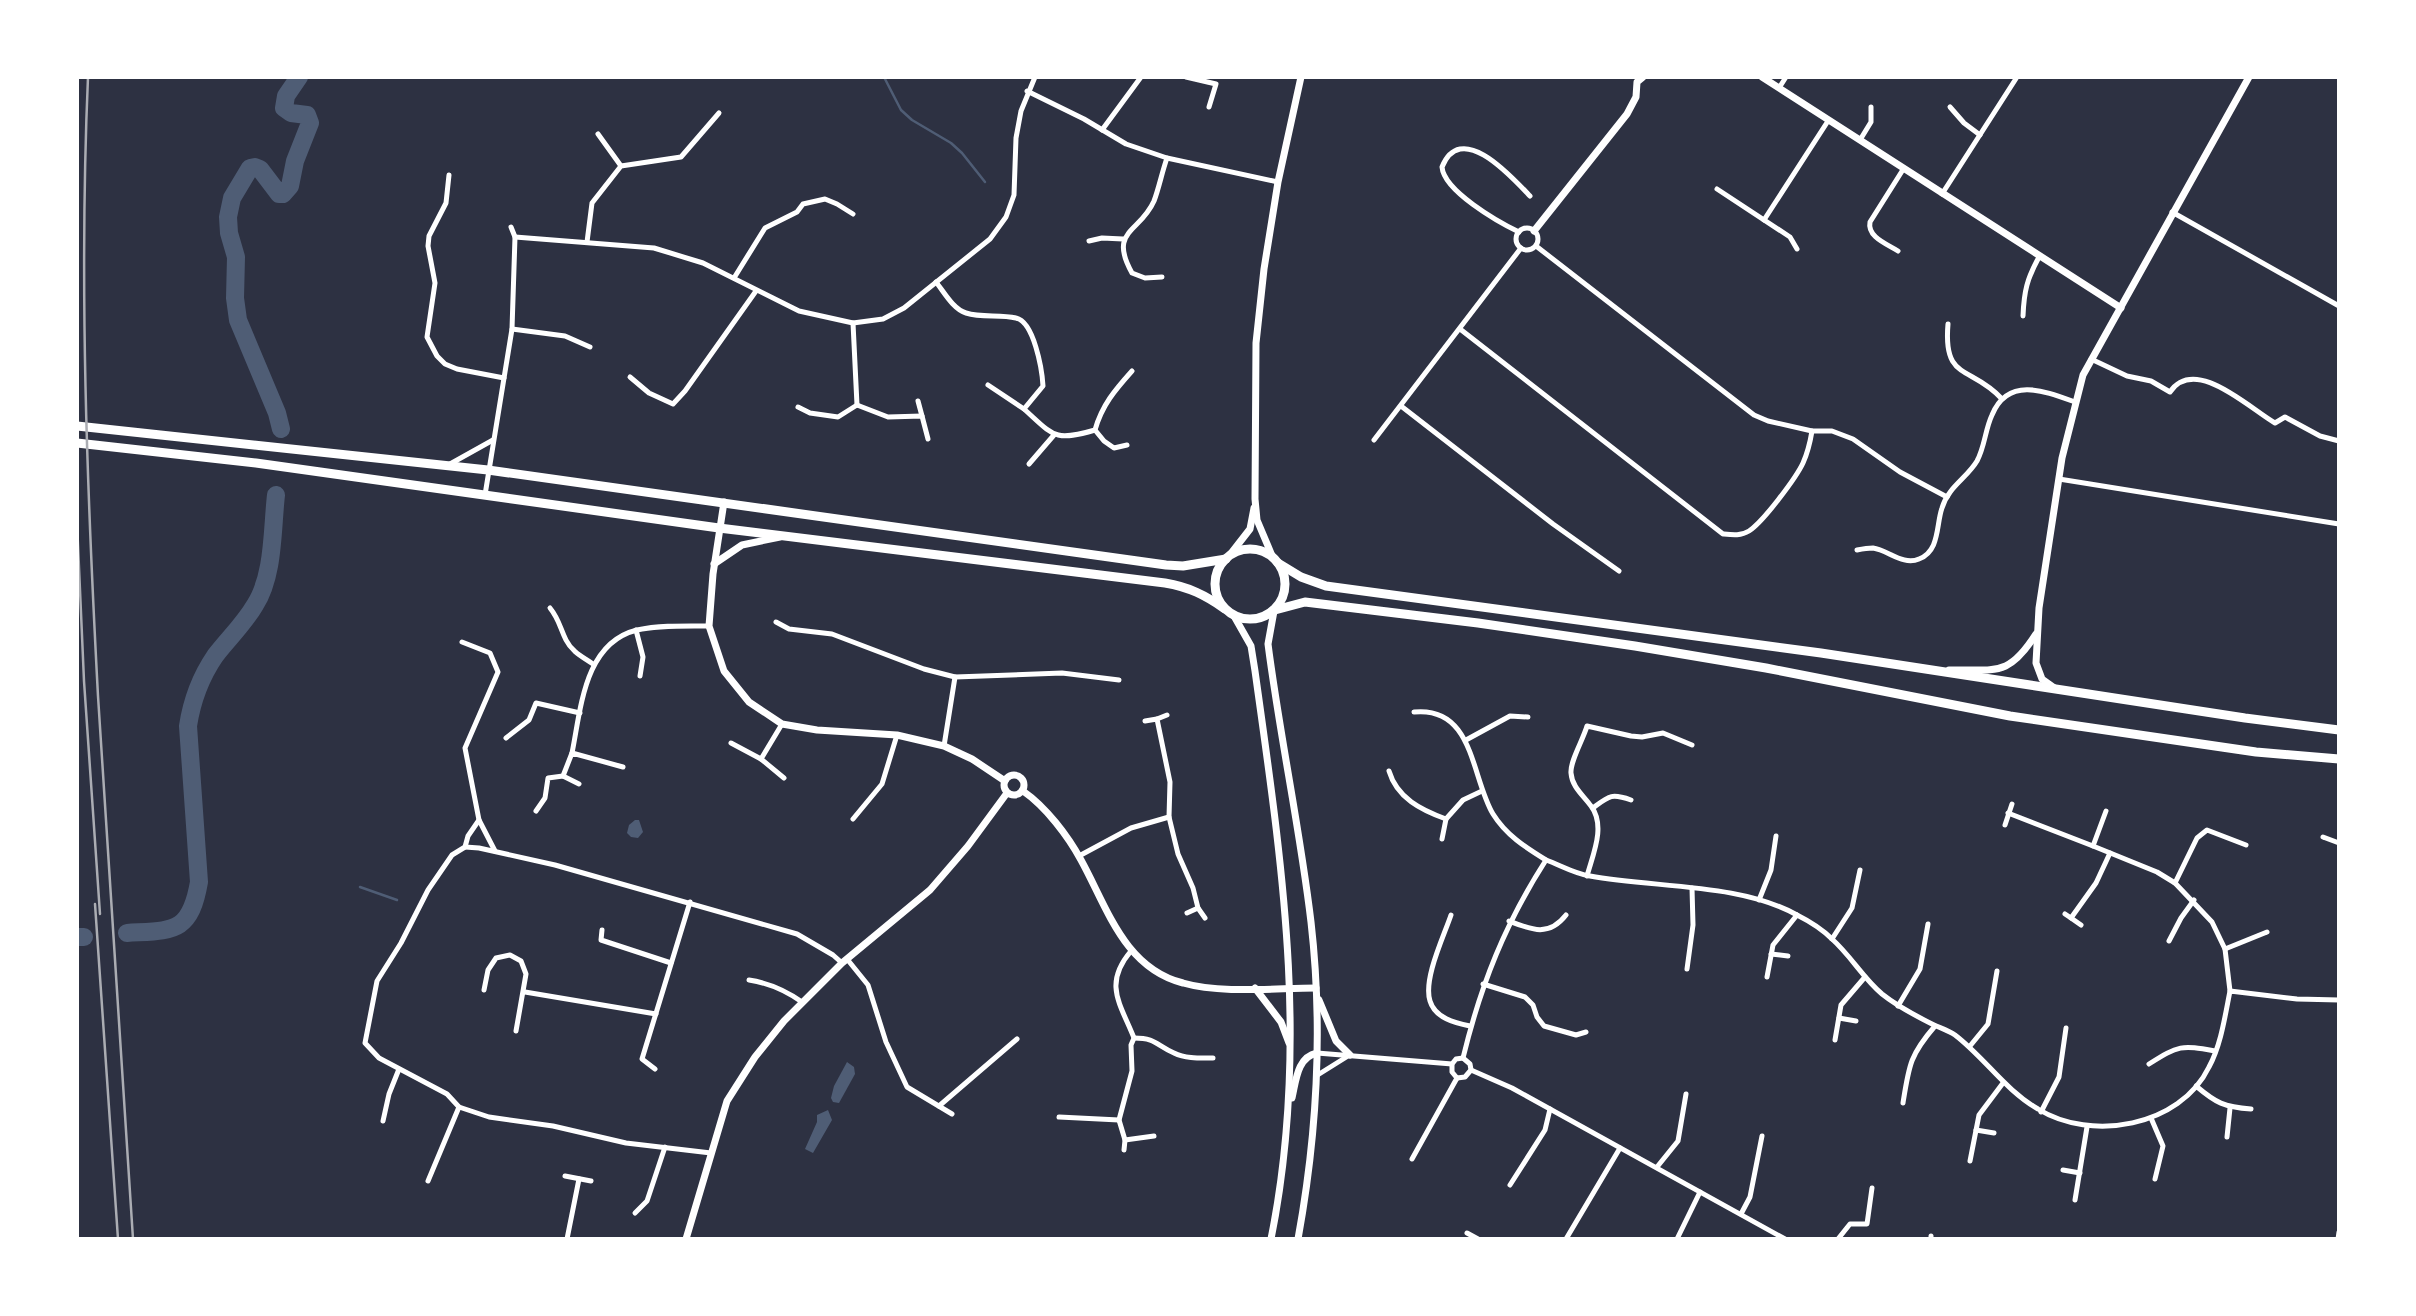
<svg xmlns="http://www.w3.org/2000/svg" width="2416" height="1316" font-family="Rubik,sans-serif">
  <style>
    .water { fill: #4f5d75 }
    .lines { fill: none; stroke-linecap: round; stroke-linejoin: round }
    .stream { stroke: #4f5d75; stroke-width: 2.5 }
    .river { stroke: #4f5d75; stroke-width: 18 }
    .minor { stroke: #fff; stroke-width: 5 }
    .tertiary { stroke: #fff; stroke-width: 7 }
    .primary { stroke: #fff; stroke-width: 9 }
    .rail { stroke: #abadb3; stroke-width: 2.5 }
  </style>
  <rect width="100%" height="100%" fill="#2d3142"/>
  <g class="water">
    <polygon points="635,820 639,820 643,832 638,838 631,837 627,833 629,825"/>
    <polygon points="847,1062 854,1067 855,1074 839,1103 833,1102 831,1098 834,1086"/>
    <polygon points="828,1110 832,1120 813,1153 805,1149 817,1122 817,1115"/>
  </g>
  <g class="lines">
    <g class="stream">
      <polyline points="884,77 901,110 912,120 951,143 962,153 985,182"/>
      <polyline points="360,887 397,900"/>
    </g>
    <g class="river">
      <polyline points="281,429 277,413 238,320 235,298 236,257 229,233 228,217 232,198 250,168 255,167 260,169 279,194 283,194 290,186 295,161 310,123 307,115 291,113 284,108 286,96 299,77"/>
      <path d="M127,933C173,930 190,934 199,882L188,726C192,700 200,678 215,656C228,639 244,624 255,605C274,575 272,530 276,495"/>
      <polyline points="77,937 84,937"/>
    </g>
    <g class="minor">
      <polyline points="1186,77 1216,84 1209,107"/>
      <polyline points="1779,88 1786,77"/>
      <polyline points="1027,91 1084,119 1126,144 1167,158 1278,182"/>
      <polyline points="1950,107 1964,123 1980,135"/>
      <polyline points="1102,130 1141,77"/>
      <polyline points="598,134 621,166"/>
      <polyline points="1860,140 1871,122 1871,107"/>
      <polyline points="449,175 446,203 429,236 428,246 435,283 427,337 437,356 445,364 457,369 504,378"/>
      <polyline points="1717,189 1790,237 1797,249"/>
      <polyline points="1942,194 2017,77"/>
      <polyline points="2172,212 2339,306"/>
      <polyline points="1764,220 1828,121"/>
      <circle cx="1527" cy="239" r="11"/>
      <path d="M1519,232C1498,222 1444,191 1442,167C1461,120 1511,176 1530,196"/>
      <polyline points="515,237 654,248 703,263 799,311 853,323 883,319 904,308 990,239 1006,217 1014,195 1016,138 1021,111 1035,77"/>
      <polyline points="1089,241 1102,238 1123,239"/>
      <polyline points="587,242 592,203 621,166 681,157 719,113"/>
      <polyline points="1536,246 1754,415 1768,421 1812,431 1832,431 1853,439 1900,472 1947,497"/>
      <path d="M1898,251C1887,244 1867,237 1870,222L1904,168"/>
      <path d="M1162,277L1145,278L1132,273C1108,230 1140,233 1154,201C1159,188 1162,172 1167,158"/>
      <polyline points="734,278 765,228 797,212 803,204 825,199 837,204 853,214"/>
      <path d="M936,282C944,292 953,309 966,313C982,318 1000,314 1016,318C1034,322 1042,369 1043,386L1024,409C1054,436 1054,442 1095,430C1102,405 1115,390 1132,371"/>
      <path d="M2023,316C2024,291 2027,279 2039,257"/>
      <polyline points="853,323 857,405"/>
      <path d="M1948,324C1943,382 1971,365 2002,399"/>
      <polyline points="512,329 565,336 590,347"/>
      <path d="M1460,329L1723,534C1733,535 1741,536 1749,531C1763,522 1796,478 1803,463C1808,452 1810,443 1812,431"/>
      <path d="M2091,359L2127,376L2151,381L2170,392C2195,355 2250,409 2275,423L2285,417L2320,436L2339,441"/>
      <polyline points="630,377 649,393 673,404 685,391 756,291"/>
      <polyline points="988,385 1024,409"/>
      <polyline points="918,401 922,416"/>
      <polyline points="857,405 888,417 922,416 928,439"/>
      <polyline points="1401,406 1553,524 1619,571"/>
      <polyline points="798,407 810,413 838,417 857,405"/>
      <polyline points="1095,430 1104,441 1114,448 1127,445"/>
      <polyline points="1374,440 1521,248"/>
      <polyline points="450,464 493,440"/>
      <polyline points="1029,464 1054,435"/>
      <polyline points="2059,479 2339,524"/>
      <polyline points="485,495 512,329 515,237 511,227"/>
      <path d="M1857,550C1862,549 1868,548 1873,548C1888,550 1903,566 1919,559C1940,551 1936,525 1942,508C1948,487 1967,478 1977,461C1985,446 1985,430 1992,415C2008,376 2045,391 2075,402"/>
      <path d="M550,608C559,619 560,628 566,640C572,652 583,657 593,664"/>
      <polyline points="776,622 789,629 832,634 924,669 955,677 1062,673 1119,680"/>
      <polyline points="636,630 643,657 640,676"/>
      <polyline points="462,642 490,653 498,672 465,748 479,820 468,836 465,847 452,855 428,890 401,943 377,981 365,1043 379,1058 447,1094 459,1107 489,1117 553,1126 626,1143 711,1153"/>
      <path d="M1414,712C1474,706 1471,777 1493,814C1506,835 1525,847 1546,860"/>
      <polyline points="1157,719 1167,715"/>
      <polyline points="1145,721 1157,719 1170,782 1169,817 1178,854 1193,888 1198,908 1205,918"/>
      <polyline points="506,738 529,720 536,703 580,713"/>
      <polyline points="1466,740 1510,716 1528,717"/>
      <polyline points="731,743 761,759 784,778"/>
      <polyline points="944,746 955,677"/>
      <path d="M572,753C581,709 584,643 637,630C660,625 686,626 709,626"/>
      <polyline points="761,759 782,724"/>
      <path d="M1389,771C1397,798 1421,810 1446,819L1463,800L1482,791"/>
      <polyline points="563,776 579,784"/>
      <path d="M1593,808C1609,796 1611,793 1631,800"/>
      <polyline points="536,811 545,798 548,778 563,776 572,753 623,767"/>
      <polyline points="2008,813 2093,846 2157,872 2175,883 2212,922 2225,949 2230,991"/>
      <polyline points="853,819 882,784 897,735"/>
      <polyline points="479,820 495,851"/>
      <polyline points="2005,825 2012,804"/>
      <polyline points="2323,837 2339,843"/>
      <polyline points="1442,839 1446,819"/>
      <polyline points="2093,846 2106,811"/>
      <polyline points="465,847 479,848 555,865 797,934 833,955 842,963"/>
      <polyline points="1079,856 1131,828 1169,817"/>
      <path d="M1587,876C1593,854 1606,826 1591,806C1583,795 1572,787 1571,773C1570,761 1583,740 1587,726L1631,736L1642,737L1663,733L1692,745"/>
      <polyline points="2175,883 2197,838 2207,830 2246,845"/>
      <polyline points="1759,900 1771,870 1776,836"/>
      <polyline points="1187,913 1198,908"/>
      <polyline points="2065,914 2071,918 2096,883 2110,853"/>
      <path d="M1451,915C1444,936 1423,979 1430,1001C1435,1018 1455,1023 1470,1026"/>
      <polyline points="2071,918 2081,925"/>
      <path d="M1509,921C1532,930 1549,937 1566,915"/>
      <polyline points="602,930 601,940 671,963"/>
      <polyline points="1832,939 1852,908 1860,870"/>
      <polyline points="2169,941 2181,918 2194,900"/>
      <polyline points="2225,949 2267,932"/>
      <polyline points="1771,954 1788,956"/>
      <polyline points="847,959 868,985 886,1042 907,1087 952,1114"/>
      <polyline points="1687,969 1693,925 1692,888"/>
      <polyline points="1767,977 1773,945 1797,915"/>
      <path d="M749,980C769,983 785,990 802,1002"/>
      <polyline points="1483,984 1525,997 1533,1005 1537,1017 1544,1026 1576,1035 1586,1032"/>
      <polyline points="484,990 488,970 496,958 510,955 521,961 526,974 516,1031"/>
      <polyline points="525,992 656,1014"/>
      <polyline points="1898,1006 1920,969 1928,924"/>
      <polyline points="1839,1018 1856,1021"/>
      <path d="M1134,1038C1156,1038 1156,1045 1174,1053C1186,1059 1201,1058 1213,1058"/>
      <polyline points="1835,1040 1841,1005 1865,977"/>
      <polyline points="1970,1046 1988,1024 1997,971"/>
      <polyline points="1317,1053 1452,1064"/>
      <path d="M1463,1058C1481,984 1505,924 1546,860C1560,865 1575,874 1590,876C1655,888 1740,883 1797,915C1809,921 1823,930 1832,939C1851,956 1863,978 1882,994C1897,1006 1914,1015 1932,1024C1940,1028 1948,1030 1955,1035C1985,1058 2005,1090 2038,1109C2091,1142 2180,1127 2209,1067C2221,1045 2225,1016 2230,991L2297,999L2339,1000"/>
      <path d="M2149,1064C2179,1045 2181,1045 2215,1051"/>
      <polyline points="655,1069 642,1059 690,902"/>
      <polyline points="1471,1070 1512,1088 1785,1239"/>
      <polyline points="1316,1076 1348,1056"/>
      <polyline points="1457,1078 1465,1077 1471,1070 1470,1064 1463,1058"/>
      <polyline points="1457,1078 1452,1072 1452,1064 1456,1059 1463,1058"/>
      <path d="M2196,1086C2216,1103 2224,1107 2251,1109"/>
      <path d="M1903,1103C1909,1065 1910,1055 1935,1026"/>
      <polyline points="939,1106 1017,1039"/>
      <polyline points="2041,1112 2059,1077 2066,1028"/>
      <polyline points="1059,1117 1119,1120"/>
      <polyline points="2151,1118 2163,1146 2155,1179"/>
      <polyline points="383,1121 389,1094 399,1069"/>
      <polyline points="1976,1130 1994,1133"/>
      <polyline points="2227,1137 2230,1108"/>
      <polyline points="1125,1140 1154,1136"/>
      <path d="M1124,1150L1125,1140L1119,1120L1132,1071L1131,1045L1134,1038C1120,1003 1103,984 1131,951"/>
      <polyline points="1412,1159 1457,1078"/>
      <polyline points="1970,1161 1979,1115 2003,1083"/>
      <polyline points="1657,1167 1678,1141 1686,1094"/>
      <polyline points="2063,1170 2080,1173"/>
      <polyline points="565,1176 591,1181"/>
      <polyline points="428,1181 459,1107"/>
      <polyline points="1510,1185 1545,1130 1550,1109"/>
      <polyline points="2075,1200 2087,1127"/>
      <polyline points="635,1213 647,1201 665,1147"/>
      <polyline points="1741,1214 1750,1197 1762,1136"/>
      <polyline points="1467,1233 1478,1239"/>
      <polyline points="567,1239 579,1179"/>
      <polyline points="1566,1239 1620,1148"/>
      <polyline points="1677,1239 1700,1192"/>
      <polyline points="1838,1239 1850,1224 1867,1224 1872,1188"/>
      <polyline points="1931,1239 1931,1236"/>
      <polyline points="2338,1239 2339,1232"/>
    </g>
    <g class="tertiary">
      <polyline points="1762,77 2121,308"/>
      <polyline points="1534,231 1627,114 1636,97 1637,82 1643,77"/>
      <polyline points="724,502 713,574 709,626 724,671 749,702 782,724 817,730 897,735 944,746 972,759 1005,781"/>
      <polyline points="1229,556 1250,529 1254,508"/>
      <polyline points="1273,558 1257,520 1255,499 1256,343 1264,269 1278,182 1301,77"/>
      <polyline points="714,564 742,545 780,537"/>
      <path d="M1274,611L1268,644C1280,737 1300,829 1311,922C1323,1027 1317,1135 1298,1239"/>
      <path d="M1234,616L1251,646L1255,671C1282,864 1310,1045 1271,1239"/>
      <path d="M1949,670C1996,669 2008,678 2036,634"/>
      <polyline points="2056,689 2042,679 2036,663 2039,608 2062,458 2083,375 2249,77"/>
      <circle cx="1014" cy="785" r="10"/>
      <path d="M1023,791C1046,807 1068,836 1081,860C1107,907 1124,968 1183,983C1221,994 1276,988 1316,988"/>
      <polyline points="1255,988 1281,1022 1289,1043"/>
      <polyline points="1319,1000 1336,1041 1350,1055"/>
      <path d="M1292,1098C1296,1081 1297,1057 1317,1053"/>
      <polyline points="686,1239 727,1101 755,1057 784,1021 842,963 930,890 968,846 1007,793"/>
    </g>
    <g class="primary">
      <polyline points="77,426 488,470 1166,565 1183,566 1226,559"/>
      <path d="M77,443L256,463L719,528L1165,583C1189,587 1205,595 1225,609"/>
      <circle cx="1250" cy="584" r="35"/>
      <polyline points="1278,563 1301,577 1326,586 1821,653 2245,718 2339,730"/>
      <polyline points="1275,610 1305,602 1478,623 1635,646 1766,668 2010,716 2256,752 2339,759"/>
    </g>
    <g class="rail">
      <path d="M88,77C79,283 87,490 98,696C108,877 120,1058 133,1239"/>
      <polyline points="77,522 84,681 100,914"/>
      <polyline points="95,904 118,1239"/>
    </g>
  </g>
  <rect width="2416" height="1316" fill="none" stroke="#ffffff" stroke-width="158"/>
</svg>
